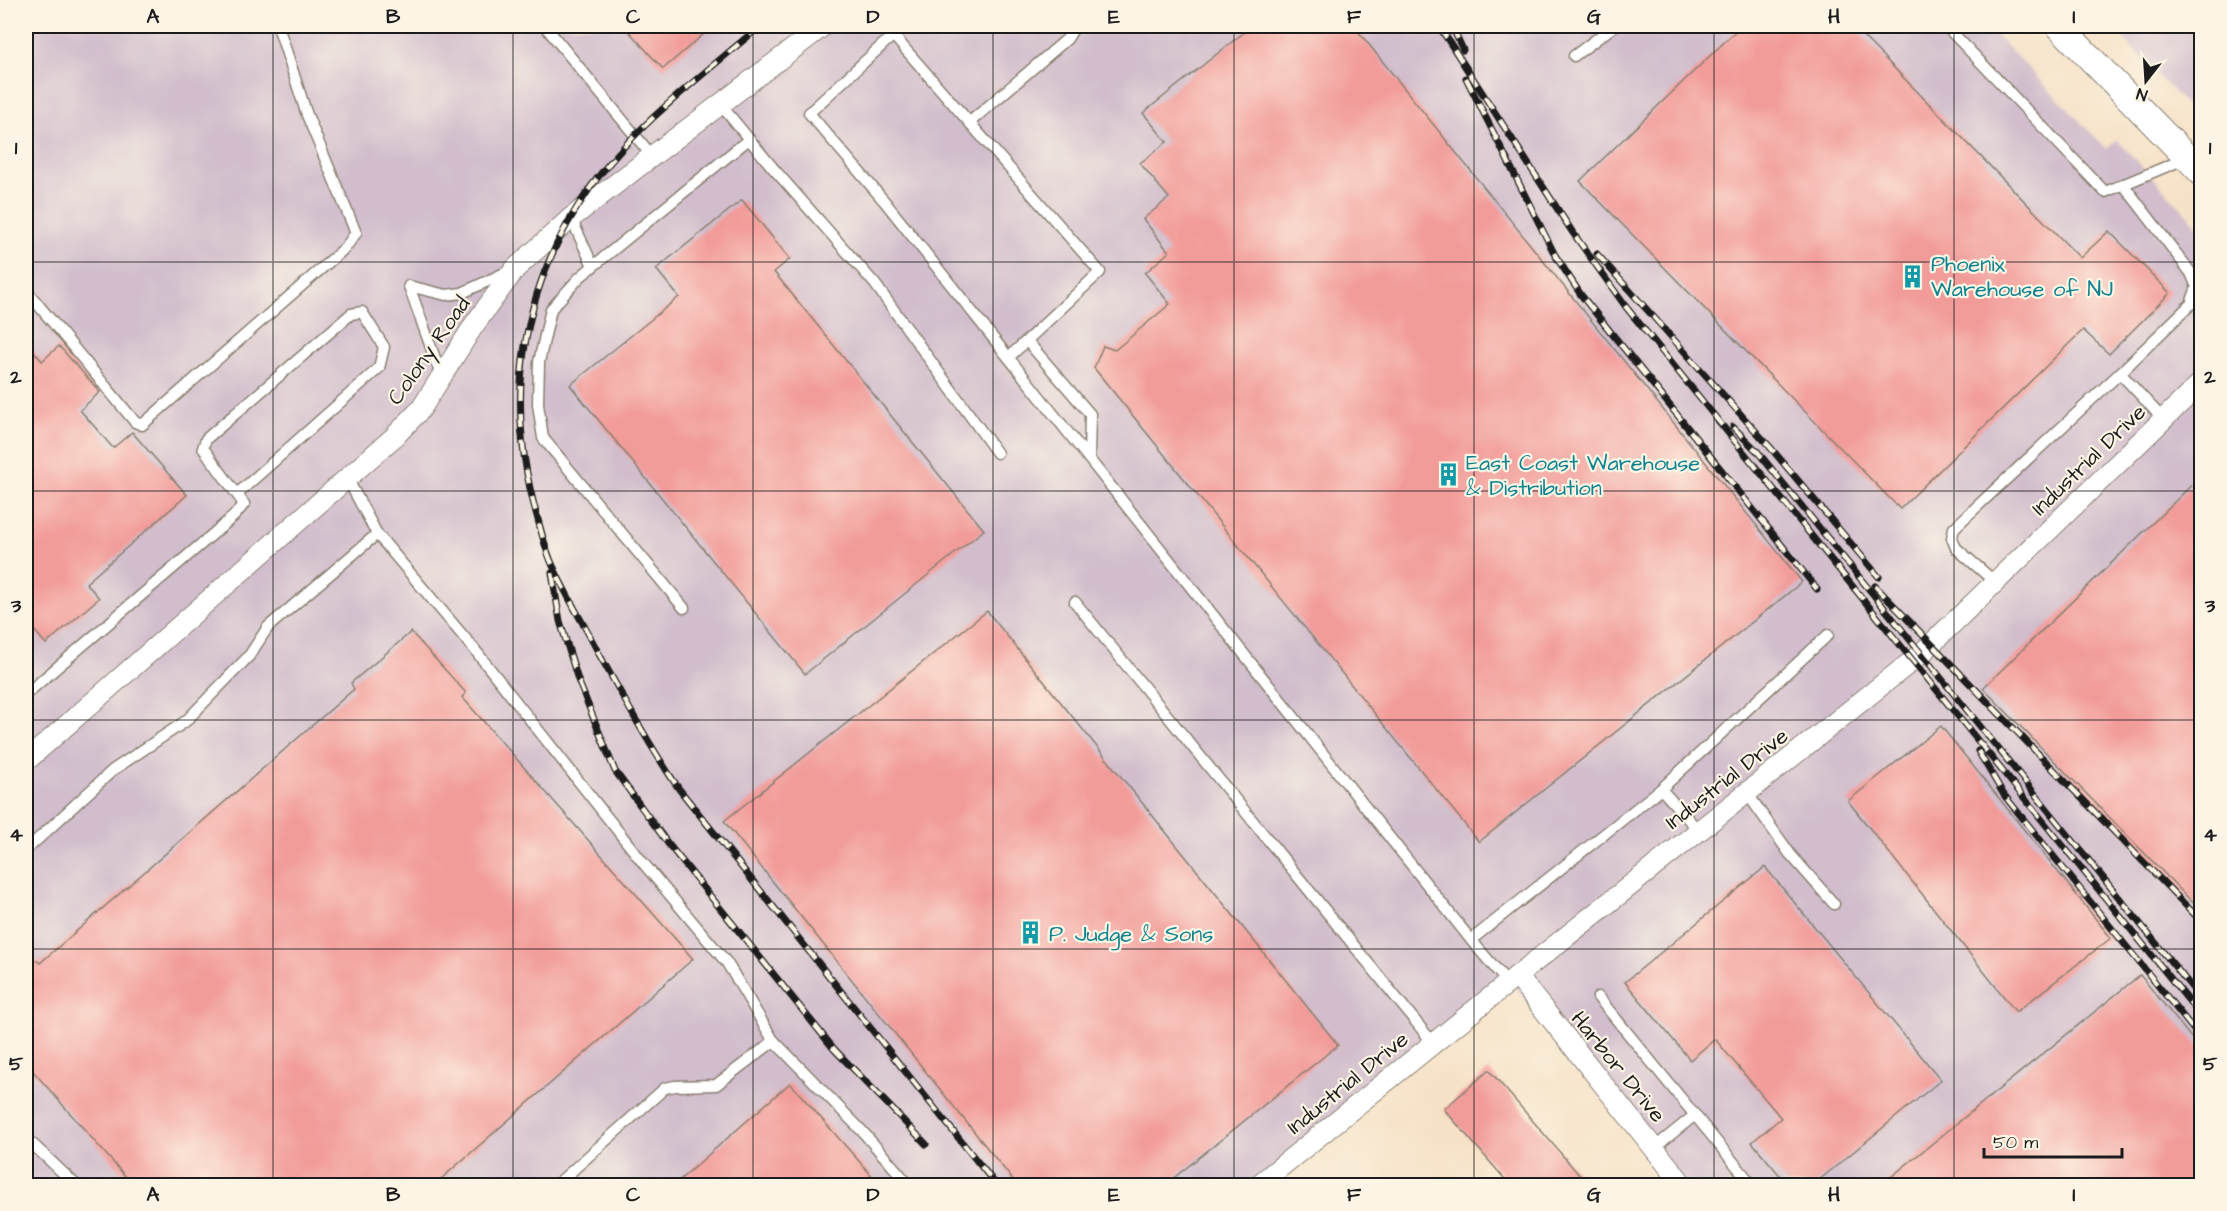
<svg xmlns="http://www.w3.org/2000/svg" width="2227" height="1211" font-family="'Architects Daughter',sans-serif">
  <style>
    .industrial { fill: #d1bdcc }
    .building { fill: #f29c9a }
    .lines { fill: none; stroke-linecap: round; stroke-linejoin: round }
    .service-casing { stroke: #897f72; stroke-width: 13 }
    .minor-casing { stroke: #897f72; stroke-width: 22 }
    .tertiary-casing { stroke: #897f72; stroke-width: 28 }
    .service { stroke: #fff; stroke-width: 10 }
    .minor { stroke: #fff; stroke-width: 20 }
    .tertiary { stroke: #fff; stroke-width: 26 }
    .rail-casing { stroke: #1c1c1c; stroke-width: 7 }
    .rail { stroke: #fcf5e5; stroke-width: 4.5; stroke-dasharray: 14; stroke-linecap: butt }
    .grid { fill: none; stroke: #1c1c1c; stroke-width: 1.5; stroke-opacity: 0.55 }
    .labels { text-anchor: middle; stroke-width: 4.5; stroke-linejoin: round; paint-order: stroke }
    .culture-label { font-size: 22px; fill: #0d838f; stroke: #fcf5e5; text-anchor: start }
    .street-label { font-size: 22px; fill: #1c1c1c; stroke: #fcf5e5 }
    .neatline { fill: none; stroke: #1c1c1c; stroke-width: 2 }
    .grid-label { font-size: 20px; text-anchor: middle; font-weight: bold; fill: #1c1c1c }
  </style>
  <rect width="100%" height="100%" fill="#fcf5e5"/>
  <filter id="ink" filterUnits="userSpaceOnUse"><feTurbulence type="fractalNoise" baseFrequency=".0167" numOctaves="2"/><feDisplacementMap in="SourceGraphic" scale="12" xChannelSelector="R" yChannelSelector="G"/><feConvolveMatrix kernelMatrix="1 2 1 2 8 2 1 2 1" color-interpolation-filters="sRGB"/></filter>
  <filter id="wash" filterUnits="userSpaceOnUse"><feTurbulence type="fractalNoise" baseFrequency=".008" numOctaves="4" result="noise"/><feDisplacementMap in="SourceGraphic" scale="24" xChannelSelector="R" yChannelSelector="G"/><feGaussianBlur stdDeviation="1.35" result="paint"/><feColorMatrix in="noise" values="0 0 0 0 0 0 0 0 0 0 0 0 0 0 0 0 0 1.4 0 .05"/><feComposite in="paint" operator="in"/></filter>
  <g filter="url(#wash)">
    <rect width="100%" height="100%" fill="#f6e2c7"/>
    <g class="industrial">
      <polygon points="26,26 1987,26 2107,149 2117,140 2201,229 2201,1185 1678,1185 1510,981 1257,1185 26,1185"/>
      <polygon points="2111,26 2201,26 2201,121"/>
    </g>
    <g id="blocks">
      <g class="building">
        <polygon points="624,26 713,26 663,69"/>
        <polygon points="1252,26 1354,26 1802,582 1479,842 1094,368 1103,346 1115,350 1170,304 1145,273 1169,252 1143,219 1169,198 1140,163 1167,142 1143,113"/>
        <polygon points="1741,26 1853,26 2080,258 2109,231 2170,293 2109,354 2083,330 1900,509 1580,181"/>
        <polygon points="742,200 790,259 774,272 984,530 805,674 570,385 679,297 656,269"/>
        <polygon points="26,342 42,361 59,346 100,392 80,410 113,448 132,432 187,495 86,583 99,598 46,644 26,621"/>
        <polygon points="2202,475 2202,912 1983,688"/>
        <polygon points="987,611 1338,1045 1165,1185 1017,1185 724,821"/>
        <polygon points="411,632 466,693 462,697 693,959 434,1185 133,1185 33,1071 26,1078 26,969 36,960 40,963 354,689 351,683"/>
        <polygon points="1941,726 2111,938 2016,1012 1848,801"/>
        <polygon points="1765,867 1941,1080 1813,1185 1788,1185 1752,1142 1781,1118 1715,1039 1690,1060 1625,982"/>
        <polygon points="2140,975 2202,1051 2202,1171 2184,1185 1881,1185"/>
        <polygon points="1489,1070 1588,1185 1510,1185 1444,1109"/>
        <polygon points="790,1083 880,1185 674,1185"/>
      </g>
    </g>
  </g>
  <g filter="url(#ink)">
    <use href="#blocks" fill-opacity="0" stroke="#897f72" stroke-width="1.5"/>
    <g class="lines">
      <defs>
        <g id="service">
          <polyline points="545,26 652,156"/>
          <polyline points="878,26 892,34 1100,272 1009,357"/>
          <polyline points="903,26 809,113 885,202 1471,940 1508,983"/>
          <polyline points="1946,26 2105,192 2187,158"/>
          <polyline points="1574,56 1614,26"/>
          <polyline points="720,104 773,168 875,284 997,453"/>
          <polyline points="970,122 1067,39 1075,26"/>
          <polyline points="571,218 593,266"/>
          <polyline points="409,286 446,295 462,293 509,271"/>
          <polyline points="409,286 442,378"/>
          <polyline points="26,290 135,422 142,425 345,248 356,233 307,115 278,26"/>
          <polyline points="1027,341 1090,414 1089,458"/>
          <polyline points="2120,373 2163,419"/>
          <polyline points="347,478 377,534 475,650 644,864 727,963 773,1040 862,1131 910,1186"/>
          <polyline points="1995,582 1956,548 1952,538 1954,528 2120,373 2191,304 2197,287 2191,273 2123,184"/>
          <polyline points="1075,602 1433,1043"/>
          <polyline points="684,608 543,438 538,404 539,362 551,309 580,277 749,139"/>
          <polyline points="26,694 234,516 244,504 203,448 206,439 351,314 362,312 384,347 379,368 237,494"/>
          <polyline points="1661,789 1699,831"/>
          <polyline points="1747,793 1790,854 1834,904"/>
          <polyline points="26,850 113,770 186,721 249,656 268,627 377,534"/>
          <polyline points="1471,940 1661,789 1828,635"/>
          <polyline points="1598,997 1753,1186"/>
          <polyline points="26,1138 77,1186"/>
          <polyline points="1654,1148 1695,1115"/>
          <polyline points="555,1186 665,1088 675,1086 716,1085 774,1041"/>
        </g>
        <g id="minor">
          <polyline points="26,761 394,437 421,409 474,325 515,269 571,218 823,26"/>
          <polyline points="1517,976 1684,1186"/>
          <polyline points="1257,1186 1508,983 1922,653 2202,382"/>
        </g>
        <polyline id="tertiary" points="2059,26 2202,173"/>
      </defs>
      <use href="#service" class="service-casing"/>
      <use href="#minor" class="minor-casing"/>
      <use href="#tertiary" class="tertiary-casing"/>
      <use href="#service" class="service"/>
      <use href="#minor" class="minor"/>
      <use href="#tertiary" class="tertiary"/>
      <defs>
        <g id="rail">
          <path d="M760,26C702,76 635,125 590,188C520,287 504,401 537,516C542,534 546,552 554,568C567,597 584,624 598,652C624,699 649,745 679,789L997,1186"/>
          <polyline points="1439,26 1573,233 1626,307 2202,1017"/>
          <polyline points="1452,26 1463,50"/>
          <polyline points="1466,78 1555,255 1581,295 1817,589"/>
          <polyline points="1597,254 1770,447 1879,577"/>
          <polyline points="1733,427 1757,451 2202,1000"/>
          <polyline points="552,573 560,621 578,680 615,771 669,845 834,1049 926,1144"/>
          <polyline points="1875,586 2202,922"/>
          <polyline points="1978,751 2004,795 2202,1040"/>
        </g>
      </defs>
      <use href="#rail" class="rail-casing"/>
      <use href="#rail" class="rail"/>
    </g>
  </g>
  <path class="grid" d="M273,26V1186M513,26V1186M753,26V1186M993,26V1186M1234,26V1186M1474,26V1186M1714,26V1186M1954,26V1186M26,262H2202M26,491H2202M26,720H2202M26,949H2202"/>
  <defs>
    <symbol id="building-bare" viewBox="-9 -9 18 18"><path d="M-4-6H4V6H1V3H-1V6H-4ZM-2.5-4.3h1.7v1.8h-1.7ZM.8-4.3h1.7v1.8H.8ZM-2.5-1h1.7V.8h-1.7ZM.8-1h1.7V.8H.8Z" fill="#0f9aa8" stroke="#fcf5e5" stroke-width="2.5" paint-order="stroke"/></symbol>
  </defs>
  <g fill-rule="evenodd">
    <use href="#building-bare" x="1896" y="260" width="33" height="33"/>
    <use href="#building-bare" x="1432" y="458" width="33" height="33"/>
    <use href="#building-bare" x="1014" y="916" width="33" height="33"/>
  </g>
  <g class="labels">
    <g class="culture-label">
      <text x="1931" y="271">Phoenix<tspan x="1931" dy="25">Warehouse of NJ</tspan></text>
      <text x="1466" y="470">East Coast Warehouse<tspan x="1466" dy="25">&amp; Distribution</tspan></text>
      <text x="1049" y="941">P. Judge &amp; Sons</text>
    </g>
    <g class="street-label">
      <text transform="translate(428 350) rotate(-55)" y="8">Colony Road</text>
      <text transform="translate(2088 459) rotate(-44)" y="8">Industrial Drive</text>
      <text transform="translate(1726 778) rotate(-38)" y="8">Industrial Drive</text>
      <text transform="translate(1619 1066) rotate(51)" y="8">Harbor Drive</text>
      <text transform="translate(1347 1082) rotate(-39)" y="8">Industrial Drive</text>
    </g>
  </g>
  <rect width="2227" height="1211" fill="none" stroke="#fcf5e5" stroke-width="66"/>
  <g transform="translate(2146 81) rotate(197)" stroke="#fcf5e5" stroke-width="4.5" paint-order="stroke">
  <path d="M0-4.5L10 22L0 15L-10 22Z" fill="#1c1c1c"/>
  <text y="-9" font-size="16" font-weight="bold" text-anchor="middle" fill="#1c1c1c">N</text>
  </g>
  <path d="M1984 1148v9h138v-9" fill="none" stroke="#1c1c1c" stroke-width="3"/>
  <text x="1993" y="1148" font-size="18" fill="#1c1c1c" stroke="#fcf5e5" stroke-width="4.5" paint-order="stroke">50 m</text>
  <rect x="33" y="33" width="2161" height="1145" class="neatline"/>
  <g class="grid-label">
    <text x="153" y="23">A</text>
    <text x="393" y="23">B</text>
    <text x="633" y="23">C</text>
    <text x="873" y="23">D</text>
    <text x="1114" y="23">E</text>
    <text x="1354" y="23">F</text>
    <text x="1594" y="23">G</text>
    <text x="1834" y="23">H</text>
    <text x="2074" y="23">I</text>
    <text x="16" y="154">1</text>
    <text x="2210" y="154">1</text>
    <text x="16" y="383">2</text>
    <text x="2210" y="383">2</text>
    <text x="16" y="612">3</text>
    <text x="2210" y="612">3</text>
    <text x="16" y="841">4</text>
    <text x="2210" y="841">4</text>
    <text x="16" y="1070">5</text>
    <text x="2210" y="1070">5</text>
    <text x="153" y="1201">A</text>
    <text x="393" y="1201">B</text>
    <text x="633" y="1201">C</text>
    <text x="873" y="1201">D</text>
    <text x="1114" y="1201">E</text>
    <text x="1354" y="1201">F</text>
    <text x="1594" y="1201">G</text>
    <text x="1834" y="1201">H</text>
    <text x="2074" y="1201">I</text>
  </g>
</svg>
